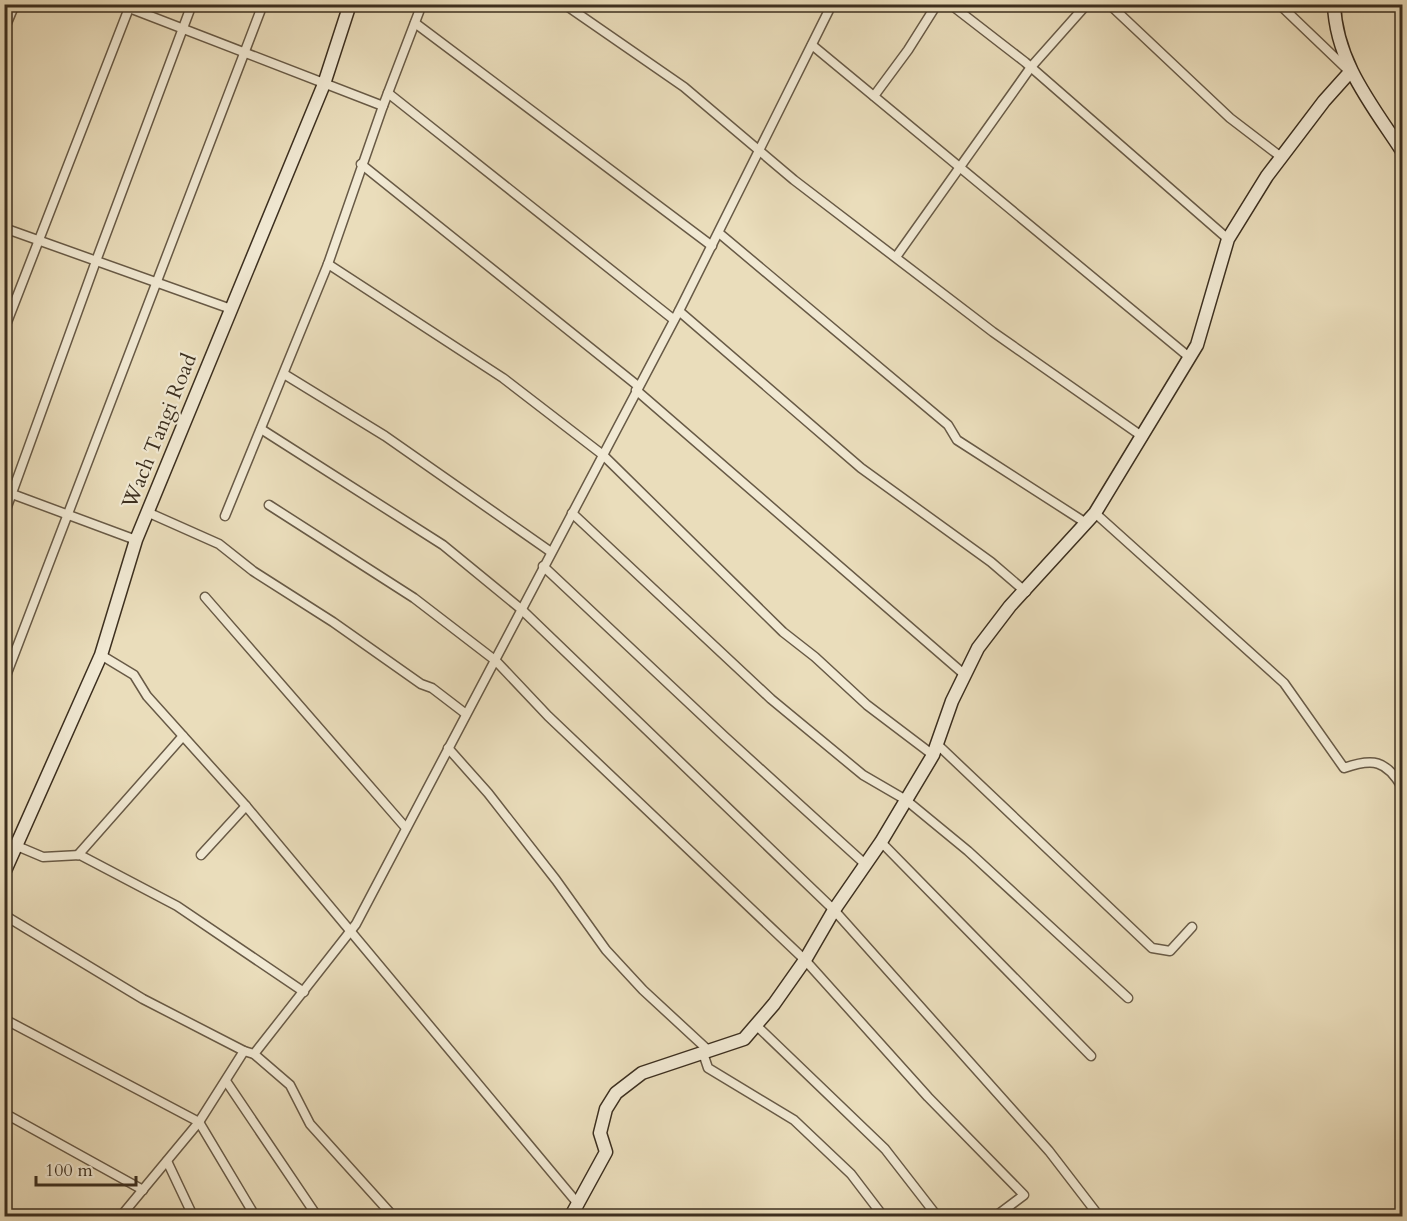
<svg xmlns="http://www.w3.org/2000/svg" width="1407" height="1221" font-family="Cardo,serif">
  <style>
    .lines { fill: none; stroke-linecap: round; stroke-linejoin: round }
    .street-casing { stroke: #685a46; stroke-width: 11 }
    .secondary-casing { stroke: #3c2f1f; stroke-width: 15 }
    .street { stroke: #f1e9d3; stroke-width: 8 }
    .secondary { stroke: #f1e9d3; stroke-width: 12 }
    .labels { text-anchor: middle; stroke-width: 4.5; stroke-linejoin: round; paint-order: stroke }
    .street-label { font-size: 21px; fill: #3c2f1f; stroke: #f1e9d3 }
  </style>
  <rect width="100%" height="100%" fill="#eaddbb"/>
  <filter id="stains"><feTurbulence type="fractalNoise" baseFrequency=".00333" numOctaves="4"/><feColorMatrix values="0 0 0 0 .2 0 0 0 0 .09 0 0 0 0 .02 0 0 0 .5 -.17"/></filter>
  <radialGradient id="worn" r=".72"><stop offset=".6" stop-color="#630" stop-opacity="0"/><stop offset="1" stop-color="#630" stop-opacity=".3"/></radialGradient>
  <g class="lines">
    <defs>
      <g id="street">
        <polyline points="119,4 383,106"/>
        <polyline points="564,4 684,87 794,180 993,332 1143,437"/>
        <polyline points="950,4 1025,62 1228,239"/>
        <polyline points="1109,4 1230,118 1281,157"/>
        <polyline points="1279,4 1350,72"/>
        <polyline points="415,23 712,246"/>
        <polyline points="4,30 15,4"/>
        <polyline points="812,45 1189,357"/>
        <polyline points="388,93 673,319"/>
        <polyline points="874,96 908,50 937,4"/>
        <polyline points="361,164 638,386"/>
        <polyline points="4,228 231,309"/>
        <polyline points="719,233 948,425 957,440 1086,523"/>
        <polyline points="896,257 1031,67 1087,4"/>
        <polyline points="328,264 503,378 603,455 783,632 815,657 867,705 933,755"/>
        <polyline points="679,311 861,468 991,562 1026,592"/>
        <polyline points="4,330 129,8"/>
        <polyline points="284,374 385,436 551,552"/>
        <polyline points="636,390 965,675"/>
        <polyline points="261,429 443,545 521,609 834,910 1049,1151 1099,1216"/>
        <polyline points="4,491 136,540"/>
        <polyline points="269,505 414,598 496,661 548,716 805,960 928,1097 1024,1195 996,1216"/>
        <polyline points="147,512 219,544 253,571 333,622 421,684 432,688 466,714"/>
        <polyline points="572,513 771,699 863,775 906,800 968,851 1128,998"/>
        <path d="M1095,513L1284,683L1344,768C1373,758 1386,760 1402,787"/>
        <polyline points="4,515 96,261 192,4"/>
        <polyline points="225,516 328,264 383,106 422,4"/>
        <polyline points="543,566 724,736 865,864"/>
        <polyline points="205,597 406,828"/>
        <polyline points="101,655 134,675 147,696 246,806 579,1205"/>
        <polyline points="4,681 263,4"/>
        <polyline points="938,745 1152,948 1170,951 1192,927"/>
        <polyline points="448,748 488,793 556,880 606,950 643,990 709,1051"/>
        <polyline points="881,842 1091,1056"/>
        <polyline points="17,846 43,857 80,855 177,906 304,992"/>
        <polyline points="78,855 183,736"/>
        <polyline points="201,855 246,806"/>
        <polyline points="4,915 143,999 244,1051"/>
        <polyline points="4,1019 199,1122 255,1216"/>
        <polyline points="757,1026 885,1149 937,1216"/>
        <polyline points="703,1053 708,1068 794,1120 851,1174 883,1216"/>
        <polyline points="254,1054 290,1085 310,1124 393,1216"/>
        <polyline points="226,1081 317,1216"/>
        <polyline points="4,1113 143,1190"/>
        <polyline points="167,1161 193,1216"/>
        <polyline points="4,1213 11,1216"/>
        <polyline points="121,1216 199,1122 244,1051 254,1054 356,924 679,311 832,4"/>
      </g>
      <g id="secondary">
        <path d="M1334,4C1336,62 1372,105 1402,151"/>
        <polyline points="4,873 101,655 136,540 324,84 350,4"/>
        <polyline points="571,1216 606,1152 600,1133 606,1109 616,1093 642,1073 744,1039 774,1004 805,960 834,910 881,842 933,755 952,701 978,648 1010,606 1095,513 1197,345 1228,239 1267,176 1324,101 1350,72"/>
      </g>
    </defs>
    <use href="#street" class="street-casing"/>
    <use href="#secondary" class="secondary-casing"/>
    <use href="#street" class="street"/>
    <use href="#secondary" class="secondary"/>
  </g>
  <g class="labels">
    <g class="street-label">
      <text transform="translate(159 431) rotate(-68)" y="7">Wach Tangi Road</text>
    </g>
  </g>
  <rect width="1407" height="1221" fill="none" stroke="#eaddbb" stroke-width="24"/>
  <rect x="6" y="6" width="1395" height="1209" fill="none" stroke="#3c2f1f" stroke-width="3"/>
  <rect x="12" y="12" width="1383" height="1197" fill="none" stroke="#3c2f1f" stroke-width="1.5"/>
  <path d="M36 1176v9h100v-9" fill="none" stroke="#3c2f1f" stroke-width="3"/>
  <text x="45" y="1176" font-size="18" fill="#3c2f1f" stroke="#f1e9d3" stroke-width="4.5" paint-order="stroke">100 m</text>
  <rect width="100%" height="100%" filter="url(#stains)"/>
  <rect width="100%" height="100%" fill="url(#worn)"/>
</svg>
